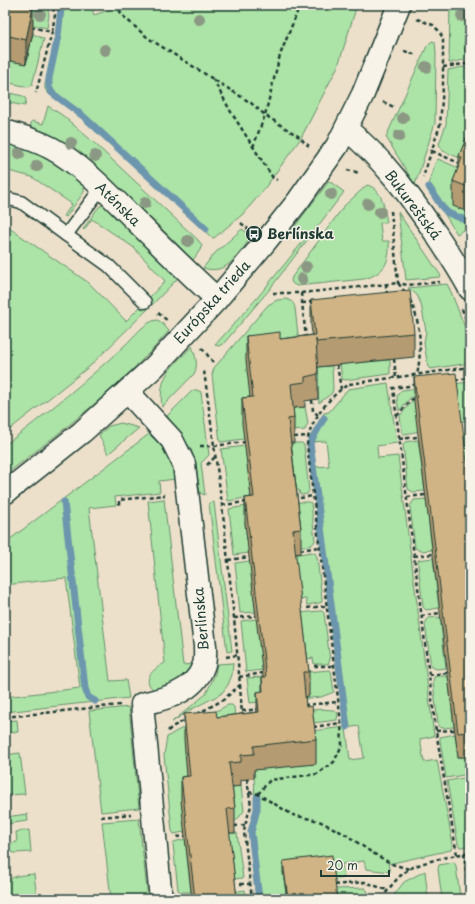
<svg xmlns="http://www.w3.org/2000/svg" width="475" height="904" font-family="'Playpen Sans',sans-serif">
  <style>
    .green { fill: #ace3a6; stroke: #66906d; fill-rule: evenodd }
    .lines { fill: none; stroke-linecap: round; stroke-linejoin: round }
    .stream { stroke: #6c96ad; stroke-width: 7 }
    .lane-casing { stroke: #1f3d34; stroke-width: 15 }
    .street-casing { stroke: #1f3d34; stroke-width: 25 }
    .secondary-casing { stroke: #1f3d34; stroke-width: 25 }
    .path { stroke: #1f3d34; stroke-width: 2.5; stroke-dasharray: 4 3; stroke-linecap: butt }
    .lane { stroke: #f7f3e8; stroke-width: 12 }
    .street { stroke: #f7f3e8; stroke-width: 22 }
    .secondary { stroke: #f7f3e8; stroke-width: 22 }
    .tree { fill: #8b9884 }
    .wall { fill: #b49b72; stroke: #1f3d34 }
    .shaded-wall { fill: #927e5d; stroke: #1f3d34 }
    .building { fill: #d1b485; stroke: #1f3d34 }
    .labels { text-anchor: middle; stroke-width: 3; stroke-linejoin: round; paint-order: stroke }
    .street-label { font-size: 14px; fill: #1f3d34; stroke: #f7f3e8 }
    .poi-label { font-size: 14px; font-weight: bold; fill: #1f3d34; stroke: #f7f3e8; text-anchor: start }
  </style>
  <rect width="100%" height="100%" fill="#ece0ca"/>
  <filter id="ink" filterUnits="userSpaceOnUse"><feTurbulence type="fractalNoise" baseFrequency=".025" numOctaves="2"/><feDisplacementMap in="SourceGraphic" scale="8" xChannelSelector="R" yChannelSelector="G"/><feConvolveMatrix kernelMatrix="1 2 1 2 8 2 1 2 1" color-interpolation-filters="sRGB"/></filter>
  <g filter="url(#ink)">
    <g class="green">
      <polygon points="33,5 47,5 49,15 47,28 28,24"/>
      <path d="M58,5H91L94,15L123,5H357L338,66L301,138L262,192L243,214L214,238L211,237L82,117L63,102L48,93L45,89V84C51,59 62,31 58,5Z"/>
      <polygon points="450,5 470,5 470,62 464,60 449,63"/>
      <polygon points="33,34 44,39 32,85 29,87 5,82 5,60"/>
      <polygon points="432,41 435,42 436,53 435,123 415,185 386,137 427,46"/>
      <polygon points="463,67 470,70 470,155 467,161 443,151 439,144 446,124 448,70"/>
      <polygon points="5,92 23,96 26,99 25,106 5,102"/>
      <path d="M48,106L62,115L91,140L198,240L202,245L200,250L193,260C171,238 150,217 127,196C97,168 68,142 30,127L32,121L43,124Z"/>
      <path d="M5,143C38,152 59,163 84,186V192L66,217L64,216L72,204L32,177L5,170Z"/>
      <polygon points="438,159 463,170 470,213 470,240 463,230 457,234 428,188 435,163"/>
      <polygon points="329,181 344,192 269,290 224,343 219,346 215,345 257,298 305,239 292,230"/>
      <path d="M367,185C383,189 384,208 387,222L380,223L382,241H389C390,262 385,273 364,279L297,286L293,284L291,281L292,277L344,206Z"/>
      <polygon points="104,205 107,206 169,265 178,278 152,305 147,300 165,281 133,247 92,219 84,230 83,229 98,208 100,206"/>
      <polygon points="398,212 441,276 440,277 406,280"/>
      <polygon points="5,225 89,283 126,321 144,303 149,308 90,366 5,433"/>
      <path d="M242,229L252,236C239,253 228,276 203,268L214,254Z"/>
      <polygon points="447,284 451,292 470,340 470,363 430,369 428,367 424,343 426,331 421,304 417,295 408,288"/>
      <path d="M286,299C292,301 294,303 295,308L301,361L253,421L244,439L220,442L212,375L214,368L268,305L277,300Z"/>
      <path d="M157,320L161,322L169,331C122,386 62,431 5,475V445C46,414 86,381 124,346C133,338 145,321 157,320Z"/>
      <path d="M192,346C195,355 199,365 194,374L162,407C158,374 172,368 192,346Z"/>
      <polygon points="390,360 390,374 345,380 342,379 340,364"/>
      <polygon points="332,366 333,389 332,393 319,403 316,367"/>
      <path d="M470,382V420C447,422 426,431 404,434L402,433L400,416L412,401L438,386Z"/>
      <path d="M388,383L397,443L377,446L378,458L398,456L434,736L420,739L424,762L437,760L453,845L451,850L388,864L390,872L366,869L364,861L342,864L344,878L334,880L283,872L287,899H256L249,832L255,809L254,770L312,731L345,727L327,593L313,467L329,466L326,441L310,442L324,413L329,412L348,389ZM359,726L364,758L350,760L346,728Z"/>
      <path d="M428,387L410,398L399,411C398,403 394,395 402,390Z"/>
      <polygon points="193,390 197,390 201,392 209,455 201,463 205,495 200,493 195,461 191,449 167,416"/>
      <polygon points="305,407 308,423 305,430 293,431 285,409"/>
      <polygon points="121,423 139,428 108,454 99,435 109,426"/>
      <polygon points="470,433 470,481 466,482 460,434"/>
      <path d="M149,434C165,450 173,456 176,479L159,481L160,492L115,497L116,505L89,508L110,681L126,680L129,698L5,712V697L80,688L66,578L5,585V543Z"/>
      <polygon points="418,440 425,491 413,492 408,489 403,444 405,442"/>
      <polygon points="288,443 302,443 304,445 309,491 307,494 300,495 299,490 294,490"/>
      <polygon points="245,446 251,497 228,501 221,449"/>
      <path d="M164,499L183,665L193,664L189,676L155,691C140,680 153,669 165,663L148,501Z"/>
      <polygon points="426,499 432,550 420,551 415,548 410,506 414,500"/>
      <polygon points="214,502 232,651 227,652 209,503"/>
      <path d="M294,502H309L311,503L315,541C312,547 306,546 300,546Z"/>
      <polygon points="252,505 245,523 249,553 234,555 229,509"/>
      <polygon points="311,552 315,553 317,557 322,599 322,602 319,603 307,605 306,599 298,600 293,555"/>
      <polygon points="433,558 439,608 426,610 423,607 418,564 418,560"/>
      <polygon points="250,561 256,612 240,613 235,563"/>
      <polygon points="320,611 322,611 324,613 330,660 328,664 314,664 313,658 305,659 299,613"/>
      <polygon points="440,617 446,668 437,669 431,667 425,624 428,618"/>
      <polygon points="257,619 263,670 246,672 241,621"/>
      <polygon points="233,663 232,675 228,685 221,694 190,710 172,722 206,694 215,674 217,664"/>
      <polygon points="330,670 331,671 334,692 321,697 303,699 303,697 309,696 306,672"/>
      <polygon points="437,676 448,676 454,727 443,728 439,727 438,724 433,682 434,677"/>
      <polygon points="263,677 266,701 250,703 247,678"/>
      <polygon points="228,705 232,705 234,707 237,739 190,800 184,832 174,834 172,831 164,755 167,737 175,732"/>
      <polygon points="129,707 139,808 101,812 89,711"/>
      <polygon points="322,709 333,710 338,713 337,720 305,724 304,711"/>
      <polygon points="17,720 18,732 5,733 5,721"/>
      <polygon points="455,734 458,757 468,757 470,774 446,778 440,741 440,737"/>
      <polygon points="20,753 25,794 8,795 5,794 5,755"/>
      <polygon points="470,777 470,846 460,847 458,844 447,781"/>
      <polygon points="241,786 244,811 237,820 233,820 222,788"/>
      <polygon points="27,814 28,821 5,824 6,817"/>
      <polygon points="139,819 148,899 111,899 102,822"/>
      <polygon points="29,830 31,852 15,853 5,851 5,844 17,842 16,832"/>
      <polygon points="227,833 237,833 243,878 232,879"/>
      <polygon points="185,839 191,892 181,892 178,890 173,844 174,842"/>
      <polygon points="454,862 456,866 460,897 442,899 438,869 439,865"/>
      <polygon points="425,871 428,899 391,899 404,882"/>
      <path d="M34,874L37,899H5C4,875 14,876 34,874Z"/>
      <polygon points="365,888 368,892 370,899 336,899 335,889"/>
      <polygon points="245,890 246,899 234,899 233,892"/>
    </g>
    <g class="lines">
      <g class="stream">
        <polyline points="61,9 58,36 49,78 49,87 52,93 83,116 206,229"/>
        <polyline points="429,187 442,207 448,213 470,222"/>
        <polyline points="324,418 310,443 347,727"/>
        <polyline points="64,502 85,688 88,697 95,701"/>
        <polyline points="257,797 257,809 251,832 259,899"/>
      </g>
      <defs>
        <g id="lane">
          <polyline points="5,198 21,202 66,235 102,187"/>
          <polyline points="66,235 109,266 145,302"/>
        </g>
        <g id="street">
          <path d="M346,129C383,158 410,196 436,234C448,252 460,270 470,289"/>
          <path d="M5,131C21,136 36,140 51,148C79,163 105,190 127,212C157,242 186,271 217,299"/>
          <path d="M128,392L172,440L184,464L205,646C205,653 206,661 203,667C194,692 165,699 142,704L161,899"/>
        </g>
        <polyline id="secondary" points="5,493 82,432 154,367 217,299 266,241 298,201 337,146 363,94 399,5"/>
      </defs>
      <use href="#lane" class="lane-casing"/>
      <use href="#street" class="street-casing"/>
      <use href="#secondary" class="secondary-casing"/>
      <g class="path">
        <polyline points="115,5 125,18 148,38 251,103 265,115 301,138 304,142 309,146"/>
        <polyline points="417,19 433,25 438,30 443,38 443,87 440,125 423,177"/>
        <polyline points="470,20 465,46 470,64"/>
        <polyline points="31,27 52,32 36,93"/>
        <polyline points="52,32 55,15 52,5"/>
        <polyline points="404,51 417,55"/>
        <polyline points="443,67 465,64 470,66"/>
        <polyline points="213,79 231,112 273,178 277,180"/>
        <polyline points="383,102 394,107"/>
        <polyline points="253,147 265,115 280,55 300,5"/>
        <polyline points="432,151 461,164"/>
        <polyline points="347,170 360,173"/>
        <polyline points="391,211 398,283 408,285 440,282"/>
        <polyline points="241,223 248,229"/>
        <polyline points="386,284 387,295"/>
        <polyline points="273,293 301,293 398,283 405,292"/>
        <polyline points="301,293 306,338"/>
        <path d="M410,300C421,322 422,351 417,375"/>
        <polyline points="302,303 313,302"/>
        <polyline points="462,309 470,329"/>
        <polyline points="158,313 168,321"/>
        <polyline points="202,348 213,362"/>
        <polyline points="394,359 396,378"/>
        <polyline points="337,365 341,389"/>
        <polyline points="455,380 470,378"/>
        <polyline points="416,385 393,388 436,731 457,855"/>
        <polyline points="312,400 313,411 318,415"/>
        <polyline points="397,416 411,400 416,397"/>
        <polyline points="468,426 470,426"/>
        <polyline points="294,437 309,436"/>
        <polyline points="399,439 418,437"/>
        <polyline points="200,446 214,446 245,442"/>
        <polyline points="207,465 215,457"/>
        <polyline points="407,497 425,495"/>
        <polyline points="300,498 313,496"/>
        <polyline points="119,505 119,500 165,495"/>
        <polyline points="222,505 247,502"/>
        <polyline points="300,550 319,547"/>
        <polyline points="414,556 432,554"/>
        <polyline points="228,560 249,557"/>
        <polyline points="307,608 326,606"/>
        <polyline points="421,616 440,613"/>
        <polyline points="234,618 256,616"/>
        <polyline points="226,657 238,655"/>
        <polyline points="314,666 334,666"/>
        <polyline points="429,675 447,673"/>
        <polyline points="239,677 263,673"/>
        <polyline points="240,685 242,716"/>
        <polyline points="304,705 338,702"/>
        <polyline points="242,711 259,709"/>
        <polyline points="197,714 223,700 240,685 234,618 222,505 204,371"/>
        <polyline points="5,717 120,705"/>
        <path d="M313,727L341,723L307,445C308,423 330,395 349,384L470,367"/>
        <polyline points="168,731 172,727 185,720"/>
        <polyline points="436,731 454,730"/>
        <polyline points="247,779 251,806 245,825 244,832 252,899"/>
        <polyline points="249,792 258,794 293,815 319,821 345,834 371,852 392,864 409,869"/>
        <polyline points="258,794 270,780 317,774 334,762 342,745 341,723"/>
        <polyline points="101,817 131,814"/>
        <polyline points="234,826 245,825"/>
        <polyline points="177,837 185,836"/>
        <polyline points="464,853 469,899"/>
        <polyline points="240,884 250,884"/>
        <polyline points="334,885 365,882 387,890"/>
        <polyline points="184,896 191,895"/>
        <path d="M382,899C389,888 398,876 409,869C424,861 453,856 470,852"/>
      </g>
      <use href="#lane" class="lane"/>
      <use href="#street" class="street"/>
      <use href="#secondary" class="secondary"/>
    </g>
    <g class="tree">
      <circle cx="40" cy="14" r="6"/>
      <circle cx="462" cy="16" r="6"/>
      <circle cx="199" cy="19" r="6"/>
      <circle cx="105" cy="50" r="6"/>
      <circle cx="426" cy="67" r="6"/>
      <circle cx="403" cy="118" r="6"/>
      <circle cx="399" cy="136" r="6"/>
      <circle cx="71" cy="143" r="6"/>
      <circle cx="19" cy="154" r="6"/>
      <circle cx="95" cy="156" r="6"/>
      <circle cx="37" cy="166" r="6"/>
      <circle cx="331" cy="194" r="6"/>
      <circle cx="145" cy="203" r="6"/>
      <circle cx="368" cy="204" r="6"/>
      <circle cx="380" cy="212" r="6"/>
      <circle cx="188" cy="241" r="6"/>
      <circle cx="306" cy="267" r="6"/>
      <circle cx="302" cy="279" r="6"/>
    </g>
    <g class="wall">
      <polygon points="5,5 33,32 26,64 5,60"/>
      <polygon points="470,129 470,213 453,206 453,181 459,167 459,156"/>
      <polygon points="311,300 414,333 414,357 318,367 318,399 305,401 305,407 293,408 294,418 294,443 291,443 301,529 301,553 295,554 309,672 309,696 305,697 306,707 316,739 316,764 254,770 254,778 241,780 241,786 232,787 235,808 235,833 229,833 237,899 192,899 181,801 181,777 187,776 184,739 184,714 217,717 257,712 257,692 262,692 262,677 263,677 245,523 245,498 251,497 242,423 242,398 250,397 246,360 246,336 280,339 312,335 311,325"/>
      <polygon points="414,377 470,486 470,776 468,757 458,757 414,402"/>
      <polygon points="283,861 337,899 287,899 283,872"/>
    </g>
    <g class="shaded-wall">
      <polygon points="27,5 33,5 27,31"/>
      <polygon points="33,7 33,32 26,64 26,40"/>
    </g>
    <g class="building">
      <polygon points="5,5 27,5 27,6 33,7 26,40 5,35"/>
      <polygon points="470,129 470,188 453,181 462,158 459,156"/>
      <polygon points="410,290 414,333 316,342 316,339 318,374 305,377 305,382 291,384 294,418 288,419 301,529 293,530 309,672 303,672 306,707 312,706 316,739 254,746 254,754 241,755 241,762 229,763 235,808 227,809 237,899 195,899 181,777 190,776 184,714 216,711 217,717 259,712 257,692 263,691 262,677 266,677 245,498 254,497 242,398 253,397 246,336 280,332 280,339 315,335 311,300"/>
      <polygon points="456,373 470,486 470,751 468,732 458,733 414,377"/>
      <polygon points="332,855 337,899 288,899 283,861"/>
    </g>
  </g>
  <defs>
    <symbol id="bus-disc" viewBox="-11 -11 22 22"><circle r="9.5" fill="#1f3d34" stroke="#f7f3e8"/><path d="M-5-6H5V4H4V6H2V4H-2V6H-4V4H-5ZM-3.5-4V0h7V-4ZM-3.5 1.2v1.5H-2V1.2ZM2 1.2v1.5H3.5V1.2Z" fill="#fff"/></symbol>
  </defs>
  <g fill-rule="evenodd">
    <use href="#bus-disc" x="244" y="224" width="20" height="20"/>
  </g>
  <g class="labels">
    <g class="street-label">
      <text transform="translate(118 204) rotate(44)" y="5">Aténska</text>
      <text transform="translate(413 205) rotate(53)" y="5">Bukureštská</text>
      <text transform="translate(212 302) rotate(-48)" y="5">Európska trieda</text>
      <text transform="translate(201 619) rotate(-95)" y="5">Berlínska</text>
    </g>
    <g class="poi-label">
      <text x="267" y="239">Berlínska</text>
    </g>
  </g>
  <rect width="475" height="904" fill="none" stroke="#f7f3e8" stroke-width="20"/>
  <rect x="10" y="10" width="455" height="884" fill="none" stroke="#1f3d34" stroke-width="1.5" filter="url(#ink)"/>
  <path d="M321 870v6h68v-6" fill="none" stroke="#1f3d34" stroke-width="2"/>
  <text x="327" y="870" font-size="12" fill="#1f3d34" stroke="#f7f3e8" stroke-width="3" paint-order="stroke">20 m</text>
</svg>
